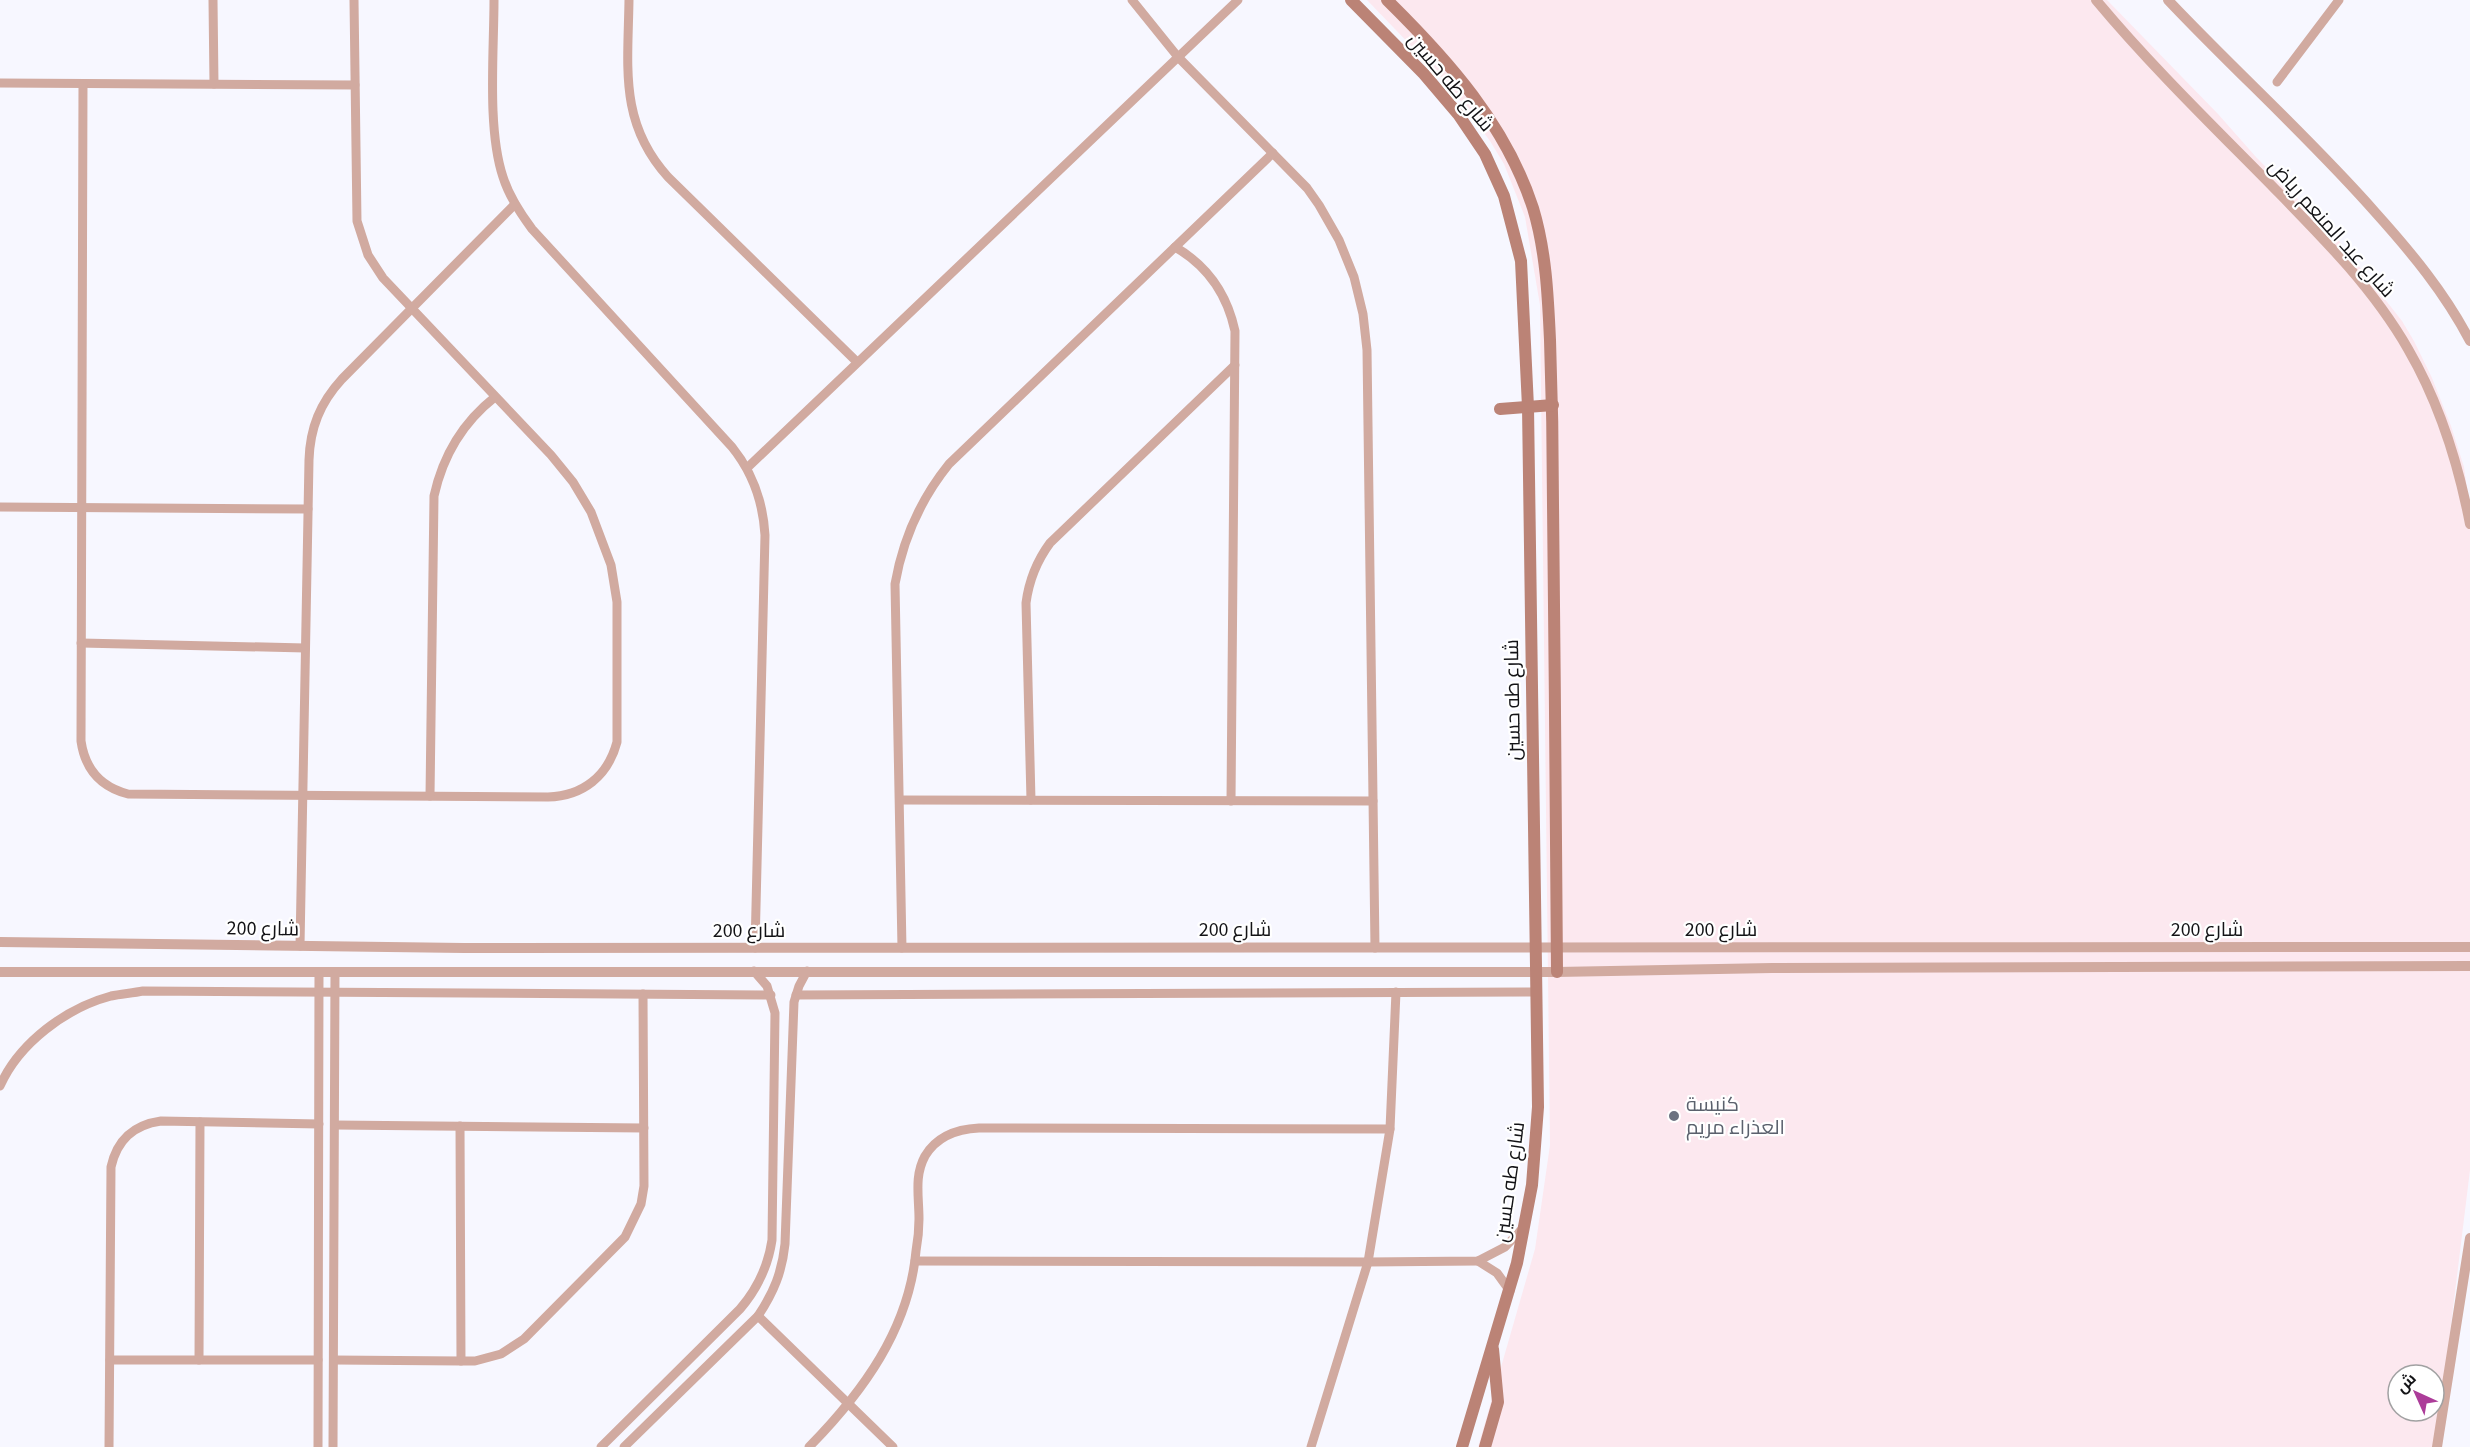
<svg xmlns="http://www.w3.org/2000/svg" width="2470" height="1447" font-family="'Source Sans 3',Cairo,sans-serif">
  <style>
    .commercial { fill: #fce8ef; fill-rule: evenodd }
    .lines { fill: none; stroke-linecap: round; stroke-linejoin: round }
    .minor { stroke: #d1aaa0; stroke-width: 9 }
    .tertiary { stroke: #d1aaa0; stroke-width: 10 }
    .secondary { stroke: #bb8376; stroke-width: 12 }
    .worship-dot { fill: #6b7280; stroke: #fff; stroke-width: 2 }
    .labels { text-anchor: middle; stroke-width: 4.5; stroke-linejoin: round; paint-order: stroke }
    .street-label { font-size: 20px; fill: #131316; stroke: #fff }
    .worship-label { font-size: 20px; fill: #5b616d; stroke: #fff; text-anchor: start }
  </style>
  <rect width="100%" height="100%" fill="#f7f7ff"/>
  <path class="commercial" d="M1367,0H2107L2218,114L2256,157L2340,242L2402,321L2414,341L2432,378L2451,426L2464,467L2470,511V1170L2436,1447H1478L1535,1249L1550,1145L1540,305L1525,217L1504,164L1490,141L1448,84ZM2398,1375H2434V1411H2398Z"/>
  <g class="lines">
    <g class="minor">
      <polyline points="213,0 214,84"/>
      <path d="M494,0C494,52 487,129 503,177C509,196 520,213 532,229L732,447C753,473 763,501 765,535L755,948"/>
      <path d="M629,0C628,68 619,123 668,177L857,362"/>
      <polyline points="1132,0 1178,57 1307,188 1319,205 1339,240 1354,277 1363,314 1367,350 1375,948"/>
      <polyline points="2277,82 2339,0"/>
      <polyline points="0,83 355,85"/>
      <path d="M83,84L81,741C85,769 101,787 128,794L548,797C583,796 608,776 617,742V602L611,565L591,512L573,482L551,455L383,278L368,255L357,221L354,0"/>
      <path d="M1175,247C1208,266 1227,294 1235,331L1231,801"/>
      <polyline points="747,468 1238,0"/>
      <polyline points="0,507 308,509"/>
      <polyline points="81,643 305,648"/>
      <path d="M430,796L434,496C443,455 462,423 495,397"/>
      <polyline points="900,800 1373,801"/>
      <path d="M1031,800L1026,603C1029,580 1036,562 1050,543L1235,365"/>
      <path d="M300,946L309,460C310,428 320,403 342,379L515,204"/>
      <path d="M902,948L895,584C903,538 920,500 949,464L1273,153"/>
      <polyline points="796,995 1537,992"/>
      <path d="M0,1086C19,1043 66,1008 111,996C121,994 133,993 143,991L771,995"/>
      <polyline points="335,1125 644,1128"/>
      <polyline points="460,1126 461,1361"/>
      <polyline points="915,1261 1368,1262 1478,1261 1505,1247 1523,1228"/>
      <polyline points="1478,1261 1497,1273 1510,1291"/>
      <polyline points="758,1316 893,1447"/>
      <polyline points="110,1360 318,1360"/>
      <polyline points="199,1360 200,1122"/>
      <polyline points="334,1360 461,1361 475,1361 501,1354 524,1339 625,1237 641,1204 644,1186 643,994"/>
      <path d="M109,1447L111,1167C117,1140 133,1125 161,1121L319,1124"/>
      <polyline points="318,1447 319,972"/>
      <polyline points="333,1447 335,972"/>
      <path d="M601,1447L740,1309C758,1288 768,1267 772,1240L775,1013L767,986L754,971"/>
      <path d="M624,1447L758,1316C774,1292 782,1272 785,1244L794,1002L799,986L807,971"/>
      <path d="M809,1447C863,1392 909,1329 916,1251C918,1240 919,1229 919,1219C919,1197 914,1176 925,1156C937,1136 957,1129 979,1128L1390,1129"/>
      <polyline points="1311,1447 1368,1262 1390,1129 1396,992"/>
    </g>
    <g class="tertiary">
      <path d="M2096,0C2151,66 2214,127 2274,188C2323,238 2373,288 2408,349C2440,404 2458,462 2470,524"/>
      <path d="M2168,0C2236,72 2310,138 2375,212C2411,252 2445,293 2470,341"/>
      <polyline points="0,942 464,948 2470,947"/>
      <polyline points="0,972 1557,972 1772,968 2470,966"/>
      <polyline points="2437,1447 2470,1238"/>
    </g>
    <g class="secondary">
      <polyline points="1351,0 1424,74 1458,114 1485,154 1504,196 1521,261 1528,407 1538,1107 1532,1185 1517,1263 1462,1447"/>
      <path d="M1387,0C1448,60 1506,125 1533,208C1546,251 1548,296 1550,340C1552,395 1553,450 1553,504C1554,660 1557,816 1557,972"/>
      <polyline points="1500,409 1553,405"/>
      <polyline points="1485,1447 1498,1402 1493,1349"/>
    </g>
  </g>
  <circle class="worship-dot" cx="1674" cy="1116" r="6"/>
  <g class="labels">
    <g class="street-label">
      <text transform="translate(1451 82) rotate(50)" y="7">شارع طه حسين</text>
      <text transform="translate(2332 228) rotate(48)" y="7">شارع عبد المنعم رياض</text>
      <text transform="translate(1512 700) rotate(-91)" y="7">شارع طه حسين</text>
      <text transform="translate(263 928) rotate(1)" y="7">شارع 200</text>
      <text x="1235" y="936">شارع 200</text>
      <text x="1721" y="936">شارع 200</text>
      <text x="2207" y="936">شارع 200</text>
      <text x="749" y="937">شارع 200</text>
      <text transform="translate(1509 1182) rotate(-82)" y="7">شارع طه حسين</text>
    </g>
    <g class="worship-label">
      <text x="1686" y="1111">كنيسة<tspan x="1686" dy="23">العذراء مريم</tspan></text>
    </g>
  </g>
  <g transform="translate(2416 1393) rotate(315)"><circle r="28" fill="#ffffff" stroke="#a1a1a2" stroke-width="1.5"/>
  <path d="M0-4.5L10 22L0 15L-10 22Z" fill="#ac3c99"/>
  <text y="-9" font-size="16" font-weight="bold" text-anchor="middle" fill="#131316">ش</text>
  </g>
</svg>
